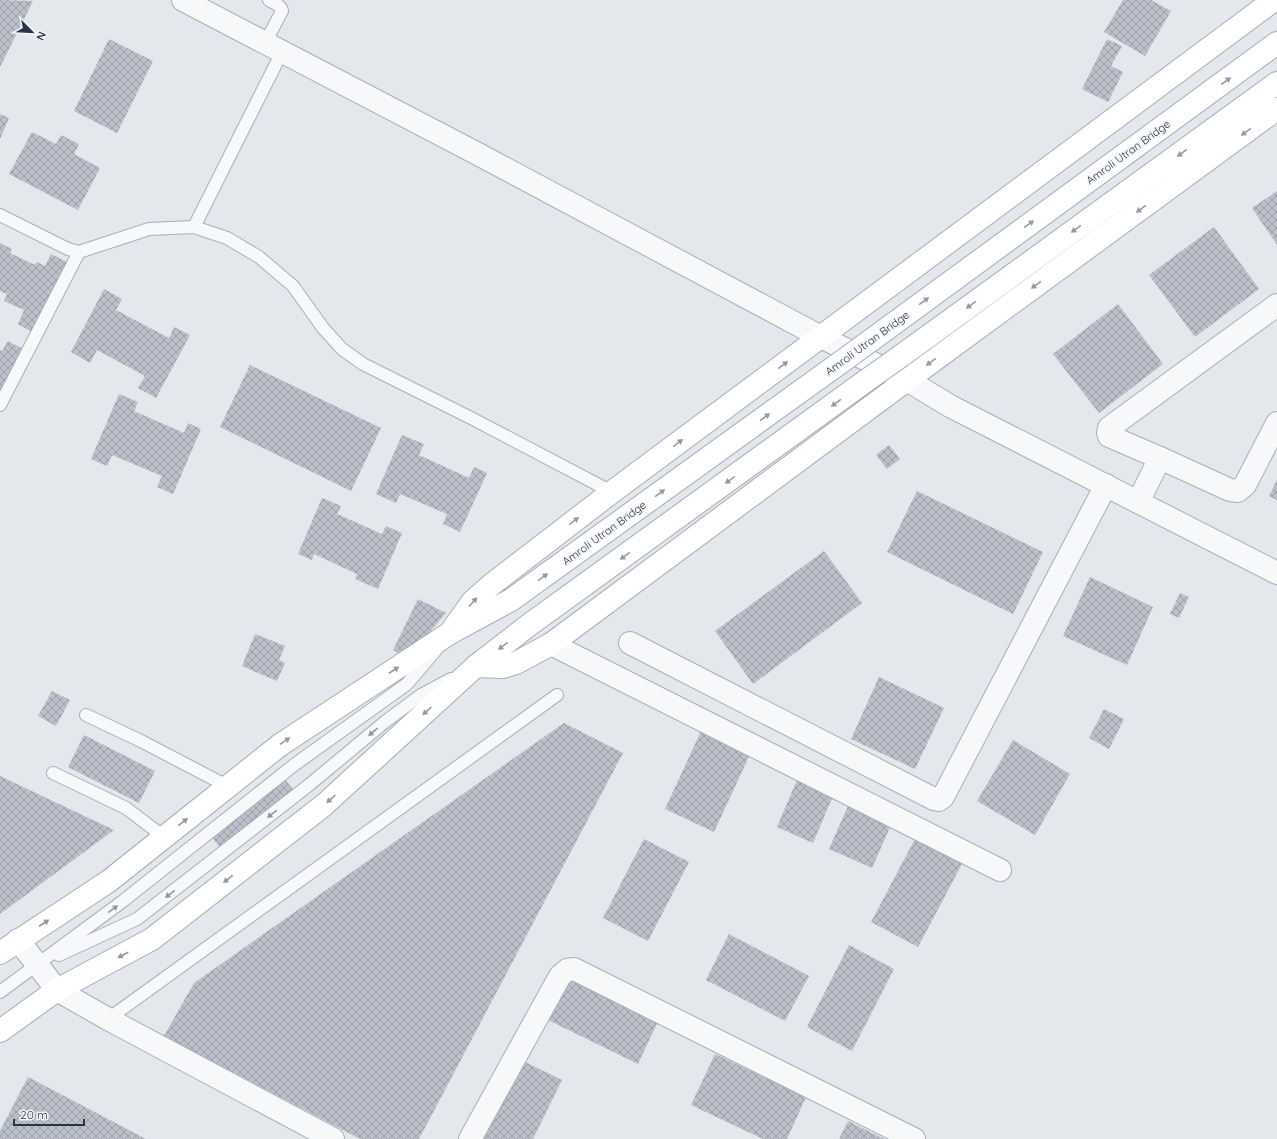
<svg xmlns="http://www.w3.org/2000/svg" width="1277" height="1139" font-family="Quicksand,sans-serif">
  <style>
    .building { fill: url(#building-cross-hatch) }
    .lines { fill: none; stroke-linecap: round; stroke-linejoin: round }
    .lane-casing { stroke: #a9aeb7; stroke-width: 14 }
    .street-casing { stroke: #a9aeb7; stroke-width: 24 }
    .secondary-casing { stroke: #a9aeb7; stroke-width: 24 }
    .primary-casing { stroke: #a3abb8; stroke-width: 24 }
    .lane { stroke: #f7f8fa; stroke-width: 12 }
    .street { stroke: #f7f8fa; stroke-width: 22 }
    .secondary { stroke: #fff; stroke-width: 22 }
    .primary { stroke: #fff; stroke-width: 22 }
    .primary-bridge-casing { stroke: #a3abb8; stroke-width: 24; stroke-linecap: butt }
    .primary-bridge { stroke: #fff; stroke-width: 22 }
    .oneway { fill: #959aa2 }
    .oneway2 { fill: #9196a0 }
    .labels { text-anchor: middle; stroke-width: 3.5; stroke-linejoin: round; paint-order: stroke }
    .street-label { font-size: 11px; fill: #2b3445; stroke: #f4f6f9 }
  </style>
  <defs>
    <pattern id="building-cross-hatch" width="8" height="8" patternUnits="userSpaceOnUse"><rect width="8" height="8" fill="#bbc0ca"/><path d="M0 0l8 8M0 8l8-8" fill="none" stroke="#989da6"/></pattern>
  </defs>
  <rect width="100%" height="100%" fill="#e4e7ec"/>
  <g class="building">
    <polygon points="0,0 33,1 0,67"/>
    <polygon points="1123,0 1151,0 1171,11 1145,56 1104,32"/>
    <polygon points="109,39 153,61 117,133 74,111"/>
    <polygon points="1107,39 1122,46 1111,66 1123,72 1108,102 1082,89"/>
    <polygon points="0,114 9,118 0,139"/>
    <polygon points="32,132 56,144 61,135 79,144 74,154 100,168 78,210 9,174"/>
    <polygon points="1277,191 1277,245 1252,208"/>
    <polygon points="1214,227 1259,289 1195,337 1149,275"/>
    <polygon points="0,243 12,249 10,253 35,265 37,262 45,266 51,254 67,262 32,332 18,324 24,310 4,301 7,294 0,291"/>
    <polygon points="104,289 122,299 116,310 169,338 174,327 190,335 156,398 138,388 145,376 97,350 90,363 71,352"/>
    <polygon points="1118,304 1163,364 1099,413 1053,354"/>
    <polygon points="8,341 23,349 0,393 0,350 2,351"/>
    <polygon points="250,365 381,428 351,491 220,427"/>
    <polygon points="119,394 138,402 134,411 184,433 188,423 201,429 173,494 157,487 162,476 112,455 107,466 91,459"/>
    <polygon points="402,435 424,444 419,455 469,478 474,467 487,473 460,532 443,524 447,514 400,494 396,503 376,494"/>
    <polygon points="889,445 900,459 887,469 876,455"/>
    <polygon points="1277,480 1277,500 1269,496"/>
    <polygon points="917,491 1043,552 1013,614 887,552"/>
    <polygon points="322,498 341,506 337,514 382,534 386,526 402,533 378,589 355,579 357,574 314,554 312,560 298,554"/>
    <polygon points="824,551 862,603 753,684 715,631"/>
    <polygon points="1090,577 1153,607 1127,665 1063,636"/>
    <polygon points="1180,593 1189,597 1179,618 1170,614"/>
    <polygon points="418,599 446,613 407,658 393,650"/>
    <polygon points="255,634 285,646 279,660 285,663 277,681 242,666"/>
    <polygon points="879,677 944,708 915,769 851,739"/>
    <polygon points="52,691 70,700 56,726 38,716"/>
    <polygon points="1104,709 1124,719 1109,749 1089,738"/>
    <polygon points="564,723 623,753 419,1139 360,1139 164,1036 194,983"/>
    <polygon points="703,727 752,750 714,832 665,809"/>
    <polygon points="84,735 155,771 139,803 68,767"/>
    <polygon points="1013,740 1070,774 1035,835 977,801"/>
    <polygon points="0,776 114,830 0,914"/>
    <polygon points="284,778 295,792 222,850 211,836"/>
    <polygon points="797,780 833,796 813,843 777,827"/>
    <polygon points="848,806 891,825 872,868 829,849"/>
    <polygon points="644,839 689,862 648,941 603,918"/>
    <polygon points="915,839 962,864 918,947 871,922"/>
    <polygon points="729,934 809,976 785,1021 706,980"/>
    <polygon points="849,945 894,969 852,1051 807,1027"/>
    <polygon points="569,972 660,1017 638,1064 546,1019"/>
    <polygon points="715,1054 806,1097 787,1139 763,1139 691,1105"/>
    <polygon points="523,1061 562,1080 533,1139 484,1139"/>
    <polygon points="28,1077 146,1139 0,1139 0,1131"/>
    <polygon points="848,1121 884,1139 839,1139"/>
  </g>
  <g class="lines">
    <defs>
      <g id="lane">
        <path d="M265,43L282,11C281,5 274,3 269,0"/>
        <polyline points="0,215 68,249 79,252 149,229 194,227 227,238 259,257 293,286 323,328 342,349 363,364 473,419 612,492"/>
        <polyline points="194,227 282,52"/>
        <polyline points="0,405 79,252"/>
        <polyline points="86,715 141,741 229,787"/>
        <polyline points="53,773 126,808 164,837"/>
        <polyline points="59,955 137,919 309,785 386,721 421,695 451,679"/>
        <polyline points="0,992 123,901 294,765 407,684 436,650"/>
        <polyline points="108,1019 557,695"/>
      </g>
      <g id="street">
        <polyline points="183,0 476,153 821,337 907,380 950,406 1277,573"/>
        <polyline points="1160,458 1230,490 1238,491 1245,485 1277,423"/>
        <polyline points="1138,502 1160,458 1109,436 1108,433 1109,428 1277,305"/>
        <polyline points="630,643 934,799 939,800 943,797 1106,485"/>
        <polyline points="551,644 1000,870"/>
        <polyline points="18,940 57,990 108,1019 333,1139"/>
        <polyline points="470,1139 560,976 567,970 574,969 914,1139"/>
      </g>
      <g id="secondary">
        <polyline points="450,633 473,601 491,585 612,492 1274,0"/>
        <polyline points="476,666 503,667 516,663 551,644 907,380 1277,109"/>
      </g>
      <g id="primary">
        <polyline points="870,341 1277,43"/>
        <polyline points="901,356 1277,83"/>
        <polyline points="0,953 109,881 280,745 450,633 511,600 837,365"/>
        <polyline points="0,1031 57,990 152,939 324,805 476,666 529,625 867,380"/>
      </g>
    </defs>
    <use href="#lane" class="lane-casing"/>
    <use href="#street" class="street-casing"/>
    <use href="#secondary" class="secondary-casing"/>
    <use href="#primary" class="primary-casing"/>
    <use href="#lane" class="lane"/>
    <use href="#street" class="street"/>
    <use href="#secondary" class="secondary"/>
    <use href="#primary" class="primary"/>
    <defs>
      <g id="primary-bridge">
        <polyline points="837,365 870,341"/>
        <polyline points="867,380 901,356"/>
      </g>
    </defs>
    <use href="#primary-bridge" class="primary-bridge-casing"/>
    <use href="#primary-bridge" class="primary-bridge"/>
  </g>
  <defs><path id="oneway-solid" d="M-6-.8H1V-3.2L6.5 0L1 3.2V.8H-6Z"/></defs>
  <g class="oneway">
    <use href="#oneway-solid" transform="translate(1226 81) rotate(-36)"/>
    <use href="#oneway-solid" transform="translate(1246 132) rotate(144)"/>
    <use href="#oneway-solid" transform="translate(1182 153) rotate(144)"/>
    <use href="#oneway-solid" transform="translate(1141 209) rotate(144)"/>
    <use href="#oneway-solid" transform="translate(1029 224) rotate(-36)"/>
    <use href="#oneway-solid" transform="translate(1076 229) rotate(144)"/>
    <use href="#oneway-solid" transform="translate(1036 285) rotate(144)"/>
    <use href="#oneway-solid" transform="translate(924 301) rotate(-36)"/>
    <use href="#oneway-solid" transform="translate(971 305) rotate(144)"/>
    <use href="#oneway-solid" transform="translate(931 362) rotate(144)"/>
    <use href="#oneway-solid" transform="translate(783 365) rotate(-37)"/>
    <use href="#oneway-solid" transform="translate(836 403) rotate(144)"/>
    <use href="#oneway-solid" transform="translate(765 417) rotate(-36)"/>
    <use href="#oneway-solid" transform="translate(678 443) rotate(-37)"/>
    <use href="#oneway-solid" transform="translate(730 480) rotate(144)"/>
    <use href="#oneway-solid" transform="translate(660 493) rotate(-36)"/>
    <use href="#oneway-solid" transform="translate(574 521) rotate(-37)"/>
    <use href="#oneway-solid" transform="translate(625 556) rotate(144)"/>
    <use href="#oneway-solid" transform="translate(543 577) rotate(-36)"/>
    <use href="#oneway-solid" transform="translate(473 602) rotate(-48)"/>
    <use href="#oneway-solid" transform="translate(503 646) rotate(142)"/>
    <use href="#oneway-solid" transform="translate(394 670) rotate(-33)"/>
    <use href="#oneway-solid" transform="translate(427 711) rotate(138)"/>
    <use href="#oneway-solid" transform="translate(285 741) rotate(-34)"/>
    <use href="#oneway-solid" transform="translate(331 799) rotate(138)"/>
    <use href="#oneway-solid" transform="translate(183 822) rotate(-38)"/>
    <use href="#oneway-solid" transform="translate(228 879) rotate(142)"/>
    <use href="#oneway-solid" transform="translate(44 923) rotate(-33)"/>
    <use href="#oneway-solid" transform="translate(123 955) rotate(152)"/>
  </g>
  <g class="oneway2">
    <use href="#oneway-solid" transform="translate(373 732) rotate(140)"/>
    <use href="#oneway-solid" transform="translate(272 814) rotate(142)"/>
    <use href="#oneway-solid" transform="translate(170 894) rotate(142)"/>
    <use href="#oneway-solid" transform="translate(113 909) rotate(-36)"/>
  </g>
  <g class="labels">
    <g class="street-label">
      <text transform="translate(1128 152) rotate(-36)" y="4">Amroli Utran Bridge</text>
      <text transform="translate(867 343) rotate(-36)" y="4">Amroli Utran Bridge</text>
      <text transform="translate(604 533) rotate(-36)" y="4">Amroli Utran Bridge</text>
    </g>
  </g>
  <g transform="translate(32 32) rotate(114)" stroke="#f4f6f9" stroke-width="3" paint-order="stroke">
  <path d="M0-3L7 15L0 10L-7 15Z" fill="#2b3445"/>
  <text y="-6" font-size="11" font-weight="bold" text-anchor="middle" fill="#2b3445">N</text>
  </g>
  <path d="M14 1119v6h70v-6" fill="none" stroke="#2b3445" stroke-width="2"/>
  <text x="20" y="1119" font-size="12" fill="#2b3445" stroke="#f4f6f9" stroke-width="3" paint-order="stroke">20 m</text>
</svg>
